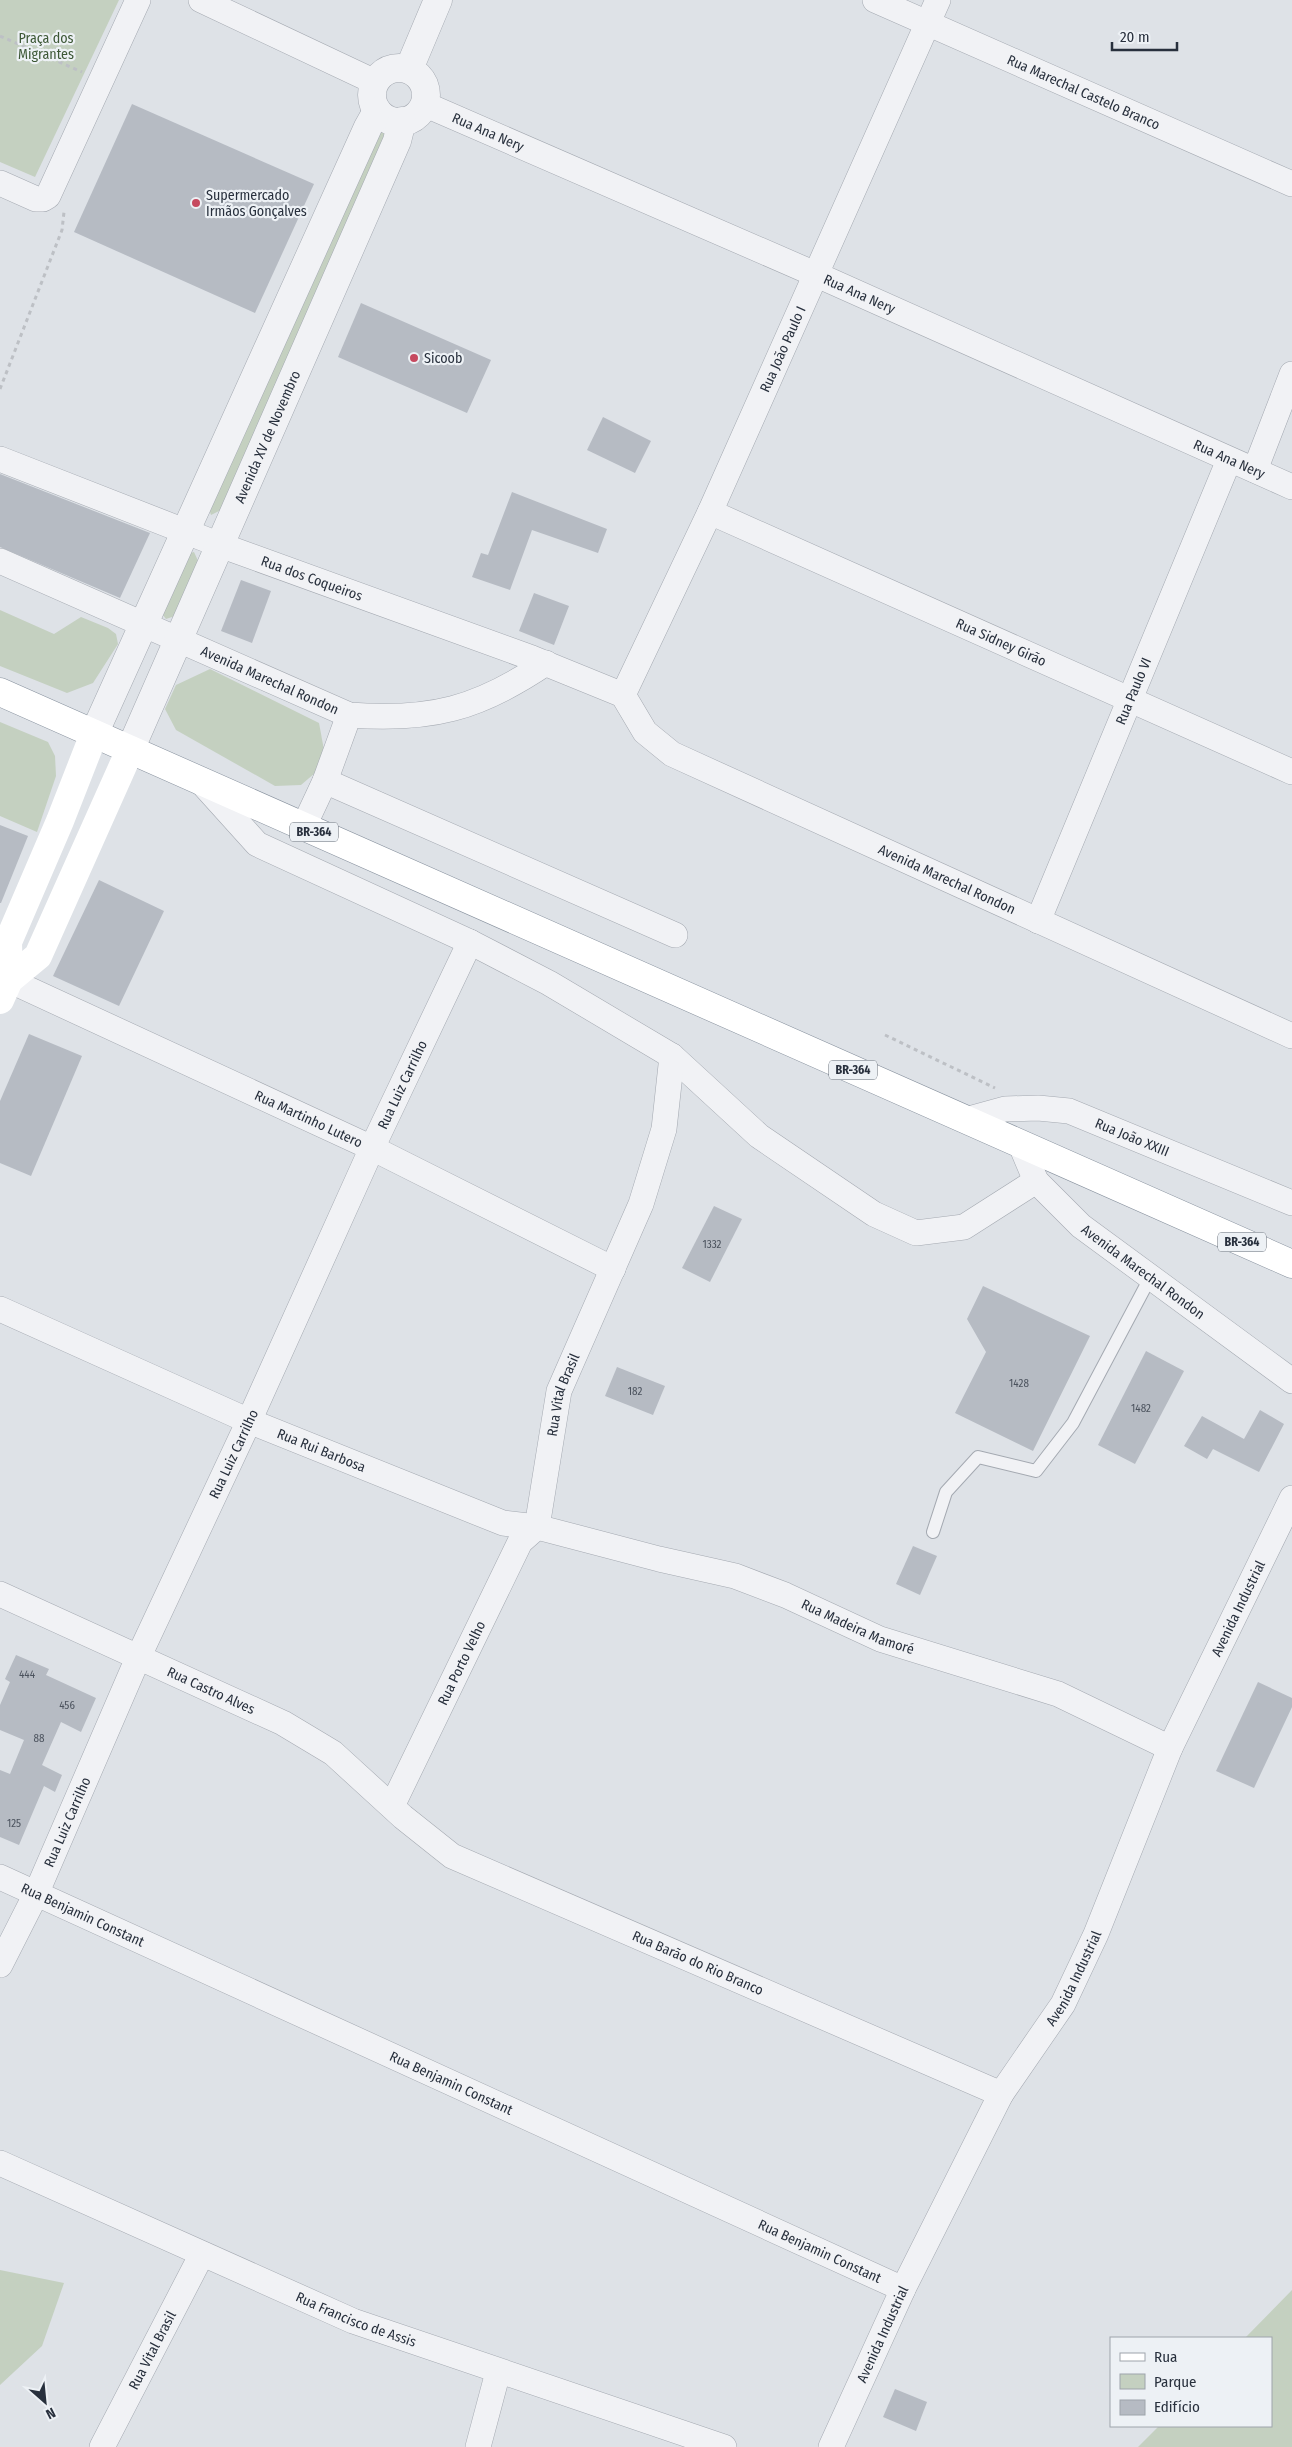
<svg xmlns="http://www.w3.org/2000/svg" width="1292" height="2447" font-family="'Fira Sans Condensed',sans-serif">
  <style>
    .green { fill: #c4d0c0 }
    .building { fill: #b6bbc3 }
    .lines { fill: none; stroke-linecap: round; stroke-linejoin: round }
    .service-casing { stroke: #a4a9b1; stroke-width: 14 }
    .minor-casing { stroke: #a4a9b1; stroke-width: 26 }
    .tertiary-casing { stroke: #a4a9b1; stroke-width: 29 }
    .trunk-casing { stroke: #86909d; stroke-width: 29 }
    .path { stroke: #bdc0c5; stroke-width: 3; stroke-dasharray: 4 4; stroke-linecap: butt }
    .service { stroke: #f1f2f5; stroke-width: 12 }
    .minor { stroke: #f1f2f5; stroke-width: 25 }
    .tertiary { stroke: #f1f2f5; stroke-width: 28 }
    .secondary { stroke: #fff; stroke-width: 28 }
    .trunk { stroke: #fff; stroke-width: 28 }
    .poi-dot { fill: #c6495f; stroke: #edf1f5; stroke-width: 2 }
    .labels { text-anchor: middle; stroke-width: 4.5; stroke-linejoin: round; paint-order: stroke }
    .number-label { font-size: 11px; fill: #4c535e }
    .shield { fill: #edf1f5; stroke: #636a74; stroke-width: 1 }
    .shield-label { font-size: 12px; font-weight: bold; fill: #28303d }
    .park-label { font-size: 14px; fill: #3d5836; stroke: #edf1f5 }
    .street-label { font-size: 14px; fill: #28303d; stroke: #edf1f5 }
    .poi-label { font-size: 14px; fill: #28303d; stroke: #edf1f5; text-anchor: start }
  </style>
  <rect width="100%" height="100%" fill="#dee2e7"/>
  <g class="green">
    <polygon points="0,0 119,0 35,177 0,162"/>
    <polygon points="386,129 388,137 221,510 211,515 208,506 377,131"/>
    <polygon points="194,552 199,563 175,616 166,619 159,610 183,555"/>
    <polygon points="0,610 54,634 81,617 108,628 116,634 118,644 93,683 67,693 0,666"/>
    <polygon points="210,669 319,723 324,750 315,773 301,785 275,786 176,730 165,709 176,685"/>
    <polygon points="0,722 48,742 55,756 56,776 37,832 0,816"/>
    <polygon points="0,2270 64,2283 42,2346 0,2385"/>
    <polygon points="1292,2290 1292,2447 1138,2447 1159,2426 1271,2426 1271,2338 1245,2338"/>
  </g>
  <g class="building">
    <polygon points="132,104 314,184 255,313 74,232"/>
    <polygon points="361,303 491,360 467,413 338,357"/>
    <polygon points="603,417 651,441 635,473 587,450"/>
    <polygon points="0,474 150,533 120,598 0,547"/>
    <polygon points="512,492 607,529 598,553 532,530 510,590 472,577 481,553 488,555"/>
    <polygon points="241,580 271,591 252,643 221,631"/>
    <polygon points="534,593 569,606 554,645 519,631"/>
    <polygon points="0,825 28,836 1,903 0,903"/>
    <polygon points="99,880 164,911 119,1006 53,976"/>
    <polygon points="29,1034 82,1056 31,1176 0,1163 0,1101"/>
    <polygon points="714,1206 742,1219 710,1282 682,1268"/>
    <polygon points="983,1286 1090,1336 1033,1451 955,1413 986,1352 967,1319"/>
    <polygon points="1146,1351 1184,1371 1135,1464 1098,1445"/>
    <polygon points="617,1367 665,1386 653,1415 605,1396"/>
    <polygon points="1260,1410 1284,1424 1259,1472 1213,1449 1207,1459 1184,1446 1202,1416 1244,1439"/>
    <polygon points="913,1546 937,1556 920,1595 896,1584"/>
    <polygon points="16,1655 49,1669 46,1675 96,1698 81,1732 61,1722 42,1765 62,1775 55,1792 44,1786 19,1845 0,1837 0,1770 10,1774 24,1740 0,1730 0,1705 10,1682 5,1679"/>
    <polygon points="1258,1682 1292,1698 1292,1707 1254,1788 1216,1771"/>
    <polygon points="895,2389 927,2402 916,2431 883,2417"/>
  </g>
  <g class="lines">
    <defs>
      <polyline id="service" points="933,1532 946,1492 978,1457 1036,1471 1073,1423 1150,1278"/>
      <g id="minor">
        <polyline points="201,0 375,82"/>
        <path id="s1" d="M875,0L1292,184"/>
        <path id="s2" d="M424,104L815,274L1292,487"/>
        <polyline points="0,183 36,199 43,199 48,196 138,0"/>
        <path id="s3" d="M0,459L220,545L532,658L623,695"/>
        <polyline points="1255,470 1292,374"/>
        <path id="s4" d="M710,512L1292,772"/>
        <path id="s5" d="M0,561L349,715C431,721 478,709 546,663"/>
        <path id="s6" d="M623,695L710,512L938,0"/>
        <path id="s7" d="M623,695L645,732L672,754L1292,1036"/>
        <polyline points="325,781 675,935"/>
        <polyline points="202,783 257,844 470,942 549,983 672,1056 759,1136 874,1214 916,1233 964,1227 1036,1181"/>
        <polyline points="303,828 325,781 349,715"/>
        <path id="s8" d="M1038,921L1229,460"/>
        <path id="s9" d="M0,976L372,1148L613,1269"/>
        <path id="s10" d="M965,1120L1005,1109L1038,1108L1069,1111L1292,1203"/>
        <path id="s11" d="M1020,1143L1036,1181L1081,1226L1292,1381"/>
        <path id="s12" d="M0,1309L249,1421L503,1523L537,1527L659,1559L735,1576L785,1595L880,1639L1058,1694L1170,1748"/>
        <path id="s13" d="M537,1527L559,1391L641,1204L664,1129L672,1056"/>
        <path id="s14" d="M0,1594L283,1723L333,1753L403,1817L452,1856L1001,2094"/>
        <path id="s15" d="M392,1806L520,1542L537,1527"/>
        <path id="s16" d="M0,1877L903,2289"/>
        <path id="s17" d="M0,1965L36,1894L138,1658L249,1421L372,1148L470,942"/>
        <path id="s18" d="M0,2163L353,2321L724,2447"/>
        <path id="s19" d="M102,2447L202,2254"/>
        <polyline points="478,2447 498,2372"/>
        <path id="s20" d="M831,2447L903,2289L1001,2094L1063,2004L1096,1934L1170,1748L1292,1498"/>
      </g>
      <g id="tertiary">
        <circle cx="399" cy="95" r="27"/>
        <polyline points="409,69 438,0"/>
        <polyline points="94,734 368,127 377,111"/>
        <path id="s21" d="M130,750L397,141L402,121"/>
      </g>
      <polyline id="trunk" points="0,692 1292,1264"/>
    </defs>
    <use href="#service" class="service-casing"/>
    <use href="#minor" class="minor-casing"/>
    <use href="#tertiary" class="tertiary-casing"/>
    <use href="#trunk" class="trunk-casing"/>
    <g class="path">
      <polyline points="0,36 82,72"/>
      <polyline points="0,389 62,230 64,212"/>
      <polyline points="885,1035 995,1088"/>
    </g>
    <use href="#service" class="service"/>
    <use href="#minor" class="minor"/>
    <use href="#tertiary" class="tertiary"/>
    <g class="secondary">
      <polyline points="9,980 8,942 60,821 94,734"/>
      <polyline points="0,1000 9,980 38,956 130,750"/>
    </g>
    <use href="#trunk" class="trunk"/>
  </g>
  <g class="poi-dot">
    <circle cx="196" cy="203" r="5"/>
    <circle cx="414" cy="358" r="5"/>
  </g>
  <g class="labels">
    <g class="number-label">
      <text x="712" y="1248">1332</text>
      <text x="1019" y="1387">1428</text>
      <text x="635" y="1395">182</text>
      <text x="1141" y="1412">1482</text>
      <text x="27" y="1678">444</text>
      <text x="67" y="1709">456</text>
      <text x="39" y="1742">88</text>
      <text x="14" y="1827">125</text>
    </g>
    <g class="shield">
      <rect x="290" y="822.5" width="48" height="19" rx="4"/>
      <rect x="829" y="1060.5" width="48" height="19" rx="4"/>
      <rect x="1218" y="1232.5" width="48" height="19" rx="4"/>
    </g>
    <g class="shield-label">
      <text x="314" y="836">BR-364</text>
      <text x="853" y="1074">BR-364</text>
      <text x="1242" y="1246">BR-364</text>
    </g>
    <g class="park-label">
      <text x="46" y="43">Praça dos<tspan x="46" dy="16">Migrantes</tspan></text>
    </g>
    <g class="street-label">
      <text dy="5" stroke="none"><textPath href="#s1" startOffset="228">Rua Marechal Castelo Branco</textPath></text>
      <text dy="5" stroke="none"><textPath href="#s2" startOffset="70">Rua Ana Nery</textPath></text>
      <text dy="5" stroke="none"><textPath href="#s2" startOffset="475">Rua Ana Nery</textPath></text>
      <text dy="5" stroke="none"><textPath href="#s6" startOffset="381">Rua João Paulo I</textPath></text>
      <text dy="5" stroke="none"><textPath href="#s21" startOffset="342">Avenida XV de Novembro</textPath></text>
      <text dy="5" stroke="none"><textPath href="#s2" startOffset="880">Rua Ana Nery</textPath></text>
      <text dy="5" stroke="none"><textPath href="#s3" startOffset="334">Rua dos Coqueiros</textPath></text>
      <text dy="5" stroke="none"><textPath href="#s4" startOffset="319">Rua Sidney Girão</textPath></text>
      <text dy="5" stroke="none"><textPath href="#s5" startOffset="295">Avenida Marechal Rondon</textPath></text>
      <text dy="5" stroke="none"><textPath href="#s8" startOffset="249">Rua Paulo VI</textPath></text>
      <text dy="5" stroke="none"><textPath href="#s7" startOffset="380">Avenida Marechal Rondon</textPath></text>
      <text dy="5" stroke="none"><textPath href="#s17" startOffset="968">Rua Luiz Carrilho</textPath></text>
      <text dy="5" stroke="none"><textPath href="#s9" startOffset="340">Rua Martinho Lutero</textPath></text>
      <text dy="5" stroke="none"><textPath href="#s10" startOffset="174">Rua João XXIII</textPath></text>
      <text dy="5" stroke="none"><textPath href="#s11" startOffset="182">Avenida Marechal Rondon</textPath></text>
      <text dy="5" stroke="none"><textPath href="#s13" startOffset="135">Rua Vital Brasil</textPath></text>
      <text dy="5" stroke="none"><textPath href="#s12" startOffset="351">Rua Rui Barbosa</textPath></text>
      <text dy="5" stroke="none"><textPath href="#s17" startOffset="562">Rua Luiz Carrilho</textPath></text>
      <text dy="5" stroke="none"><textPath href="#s20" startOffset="934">Avenida Industrial</textPath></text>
      <text dy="5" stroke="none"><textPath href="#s12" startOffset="918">Rua Madeira Mamoré</textPath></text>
      <text dy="5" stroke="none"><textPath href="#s15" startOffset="159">Rua Porto Velho</textPath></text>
      <text dy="5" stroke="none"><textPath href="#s14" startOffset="232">Rua Castro Alves</textPath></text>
      <text dy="5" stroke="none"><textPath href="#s17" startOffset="158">Rua Luiz Carrilho</textPath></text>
      <text dy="5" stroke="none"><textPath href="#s16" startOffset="91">Rua Benjamin Constant</textPath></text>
      <text dy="5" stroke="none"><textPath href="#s14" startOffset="795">Rua Barão do Rio Branco</textPath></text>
      <text dy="5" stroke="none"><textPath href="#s20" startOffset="529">Avenida Industrial</textPath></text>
      <text dy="5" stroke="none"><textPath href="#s16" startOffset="496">Rua Benjamin Constant</textPath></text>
      <text dy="5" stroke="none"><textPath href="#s16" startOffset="901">Rua Benjamin Constant</textPath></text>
      <text dy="5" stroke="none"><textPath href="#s18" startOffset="389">Rua Francisco de Assis</textPath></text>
      <text dy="5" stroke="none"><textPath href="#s20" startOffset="124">Avenida Industrial</textPath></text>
      <text dy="5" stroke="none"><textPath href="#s19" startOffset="109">Rua Vital Brasil</textPath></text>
    </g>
    <g class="poi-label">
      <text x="206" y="200">Supermercado<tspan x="206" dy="16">Irmãos Gonçalves</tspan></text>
      <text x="424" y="363">Sicoob</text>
    </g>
  </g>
  <rect x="1110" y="2337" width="162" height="90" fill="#edf1f5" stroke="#9ea4ab"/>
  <rect x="1120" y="2353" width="25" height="8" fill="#ffffff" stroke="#9ea4ab"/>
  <text x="1154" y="2362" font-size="15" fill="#28303d">Rua</text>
  <rect x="1120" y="2374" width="25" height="15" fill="#c4d0c0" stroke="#9ea4ab"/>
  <text x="1154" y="2387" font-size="15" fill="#28303d">Parque</text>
  <rect x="1120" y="2400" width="25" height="15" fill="#b6bbc3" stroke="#9ea4ab"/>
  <text x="1154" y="2412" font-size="15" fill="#28303d">Edifício</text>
  <g transform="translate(45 2402) rotate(153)" stroke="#edf1f5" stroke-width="4" paint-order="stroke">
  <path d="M0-4L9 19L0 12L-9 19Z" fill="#28303d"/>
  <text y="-8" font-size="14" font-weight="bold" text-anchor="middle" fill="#28303d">N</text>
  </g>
  <path d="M1112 42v8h65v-8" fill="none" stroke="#28303d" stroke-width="2.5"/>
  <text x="1120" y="42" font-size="15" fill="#28303d" stroke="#edf1f5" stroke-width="4" paint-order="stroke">20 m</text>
</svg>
